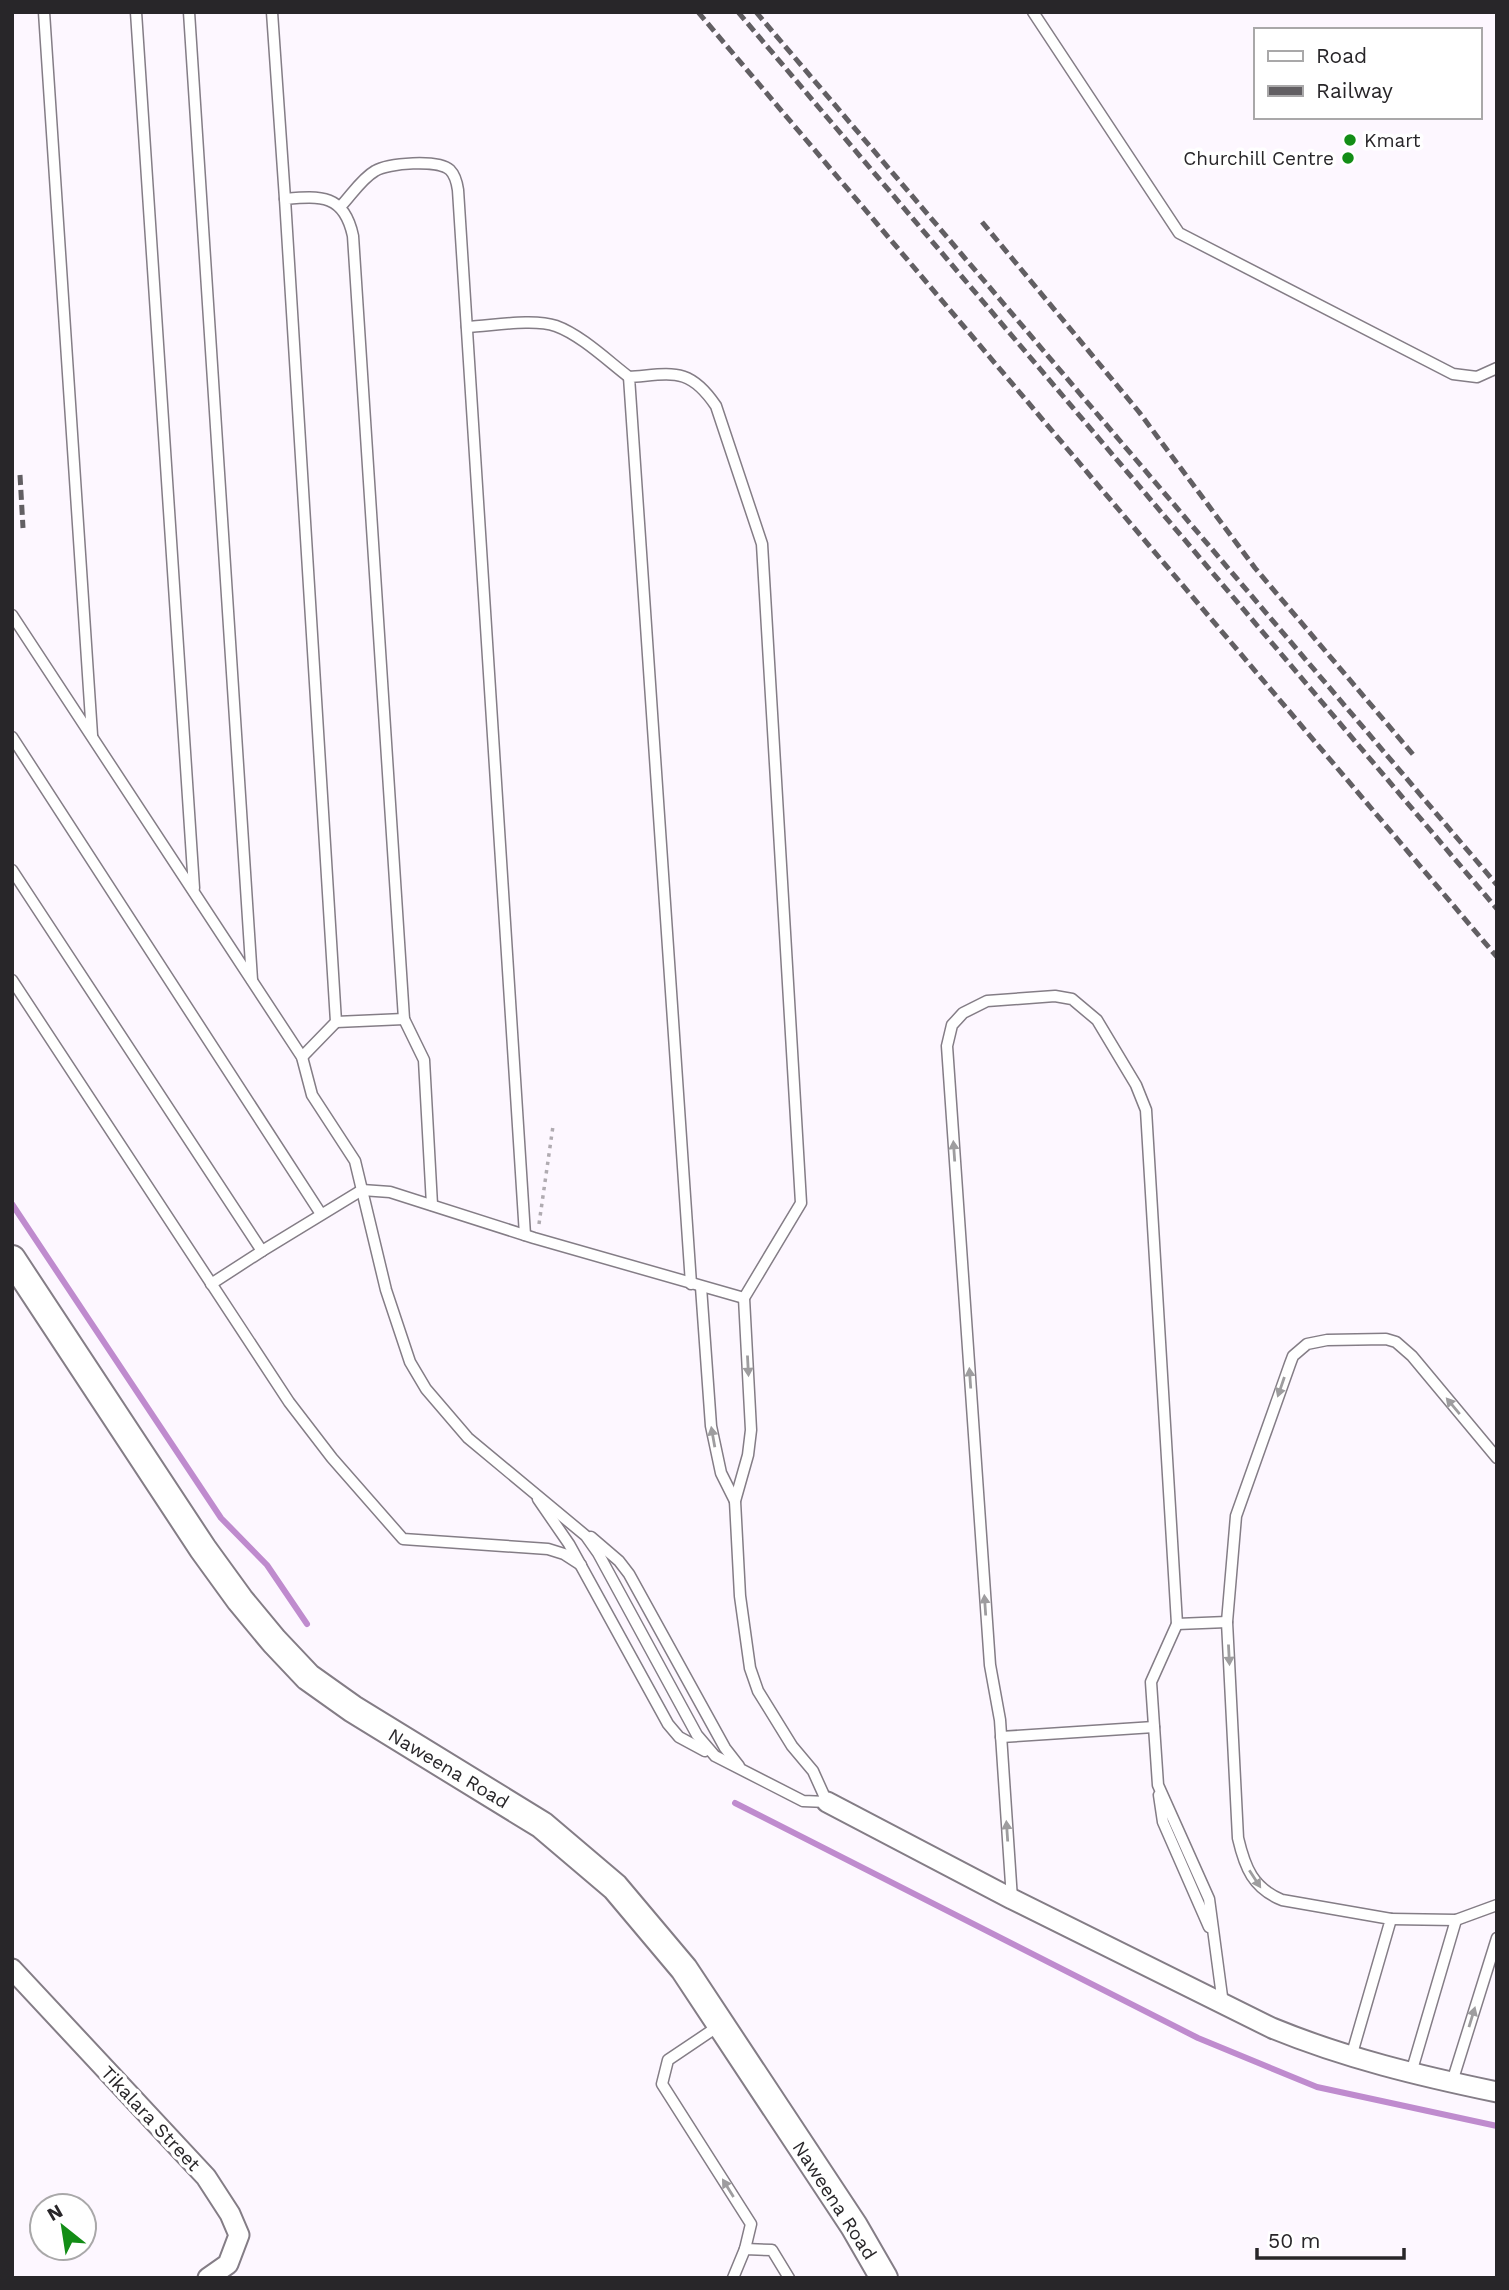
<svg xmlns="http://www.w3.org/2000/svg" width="1509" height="2290" font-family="'Work Sans',sans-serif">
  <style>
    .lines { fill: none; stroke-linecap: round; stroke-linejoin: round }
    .stream { stroke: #bf8bce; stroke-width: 6 }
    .lane-casing { stroke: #847d86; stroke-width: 13 }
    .street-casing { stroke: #847d86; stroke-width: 23 }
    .secondary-casing { stroke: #847d86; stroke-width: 30 }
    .path { stroke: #b0abb1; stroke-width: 3.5; stroke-dasharray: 3.5 5; stroke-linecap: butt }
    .lane { stroke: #fff; stroke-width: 10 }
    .street { stroke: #fff; stroke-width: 19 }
    .secondary { stroke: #fff; stroke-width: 26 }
    .rail { stroke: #625f63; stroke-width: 5; stroke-dasharray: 10 5; stroke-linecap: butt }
    .oneway { fill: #9e9d9f }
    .poi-dot { fill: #138d16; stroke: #fff; stroke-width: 2.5 }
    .labels { text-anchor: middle; stroke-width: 7; stroke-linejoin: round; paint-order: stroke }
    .poi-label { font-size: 19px; fill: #282629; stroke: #fff; text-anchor: start }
    .street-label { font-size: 19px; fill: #282629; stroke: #fff }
  </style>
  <rect width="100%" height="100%" fill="#fdf7ff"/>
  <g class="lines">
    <g class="stream">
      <polyline points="12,1204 221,1518 267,1565 307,1624"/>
      <polyline points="735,1803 1198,2038 1317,2087 1497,2126"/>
    </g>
    <defs>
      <g id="lane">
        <polyline points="44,12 92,735"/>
        <polyline points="136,12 194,888"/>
        <polyline points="189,12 252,980"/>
        <polyline points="272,12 285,199"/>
        <polyline points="1033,12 1179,233 1453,374 1477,377 1497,368"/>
        <path d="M340,207C351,196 361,179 375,171C388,163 438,159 450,170C455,175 457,183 458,190L525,1235"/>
        <path d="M467,327C492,326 533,318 556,326C581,335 608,361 629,377"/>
        <path d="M12,615L302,1057L312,1095L355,1161L386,1290L410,1362L426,1389L468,1438L586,1536L598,1553L697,1735L715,1756L803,1801L827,1802L813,1771L792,1746L758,1691L750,1668L740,1596L735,1501L748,1455L751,1430L744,1298L801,1203L762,544L716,406C689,366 672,374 629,377L691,1284"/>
        <polyline points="12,737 321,1214"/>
        <polyline points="12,870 262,1251 211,1284"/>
        <polyline points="12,980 289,1402 332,1458 403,1539 548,1549 564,1554 581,1565"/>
        <polyline points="336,1022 404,1019"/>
        <path d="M302,1057L336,1022L285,199C321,196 344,194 353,236L404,1019L424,1060L432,1205"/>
        <polyline points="262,1251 362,1190 390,1192 534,1238 744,1298"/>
        <polyline points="701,1287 711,1426 721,1473 735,1501"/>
        <polyline points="538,1499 569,1544 668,1724 679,1737 705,1751"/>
        <polyline points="591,1537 619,1561 629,1574 725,1748 739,1766"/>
        <polyline points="1177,1624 1227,1622"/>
        <polyline points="1001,1737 1154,1727"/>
        <polyline points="1159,1795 1163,1822 1209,1927"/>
        <polyline points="1012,1899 1000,1720 990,1665 947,1046 952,1025 963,1013 987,1001 1055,996 1072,999 1097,1020 1136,1085 1146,1110 1177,1624 1151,1682 1158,1785 1209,1899 1223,2004"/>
        <polyline points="1391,1919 1456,1920 1497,1905"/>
        <polyline points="720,2025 668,2060 662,2084 751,2224 745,2249"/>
        <path d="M1351,2057L1391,1919L1282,1900C1253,1888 1245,1868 1238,1838L1227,1622L1236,1516L1290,1364L1293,1356L1307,1344L1327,1340L1386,1339L1396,1342L1412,1356L1497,1458"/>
        <polyline points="1411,2073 1456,1920"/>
        <polyline points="1452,2082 1497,1938"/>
        <polyline points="733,2278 745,2249 772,2250 789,2278"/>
      </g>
      <g id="street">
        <path d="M827,1802L1012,1899L1272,2028C1345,2058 1420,2076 1497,2092"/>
        <polyline points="12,1969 206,2177 230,2214 239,2235 228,2264 208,2278"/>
      </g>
      <polyline id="secondary" points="12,1259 203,1549 240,1600 274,1641 308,1677 353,1709 542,1825 615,1887 684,1969 854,2226 884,2278"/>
    </defs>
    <use href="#lane" class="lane-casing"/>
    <use href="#street" class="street-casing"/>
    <use href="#secondary" class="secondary-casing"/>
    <polyline class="path" points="539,1224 553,1126"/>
    <use href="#lane" class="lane"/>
    <use href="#street" class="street"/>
    <use href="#secondary" class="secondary"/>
    <g class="rail">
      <polyline points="698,12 1497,957"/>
      <polyline points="738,12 1497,909"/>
      <polyline points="756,12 1497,885"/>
      <polyline points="982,222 1139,412 1255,568 1416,758"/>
      <polyline points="20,475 23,528"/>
    </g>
  </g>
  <defs><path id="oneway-solid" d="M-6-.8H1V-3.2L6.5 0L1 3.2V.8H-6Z" transform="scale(1.75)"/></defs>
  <g class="oneway">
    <use href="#oneway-solid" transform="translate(954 1151) rotate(-94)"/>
    <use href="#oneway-solid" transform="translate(748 1366) rotate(87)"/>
    <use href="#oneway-solid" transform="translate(970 1378) rotate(-94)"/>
    <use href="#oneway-solid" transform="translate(1281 1387) rotate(109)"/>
    <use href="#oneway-solid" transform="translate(1453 1406) rotate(-130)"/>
    <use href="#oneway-solid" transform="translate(713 1437) rotate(-100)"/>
    <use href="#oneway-solid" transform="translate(985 1605) rotate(-94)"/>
    <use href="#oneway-solid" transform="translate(1229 1655) rotate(87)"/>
    <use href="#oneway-solid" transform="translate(1007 1831) rotate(-94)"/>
    <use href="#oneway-solid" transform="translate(1255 1879) rotate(57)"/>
    <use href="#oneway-solid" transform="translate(1472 2017) rotate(-73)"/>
    <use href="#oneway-solid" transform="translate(728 2188) rotate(-122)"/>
  </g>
  <g class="poi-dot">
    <circle cx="1350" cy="140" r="7"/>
    <circle cx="1348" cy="158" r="7"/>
  </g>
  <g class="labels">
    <g class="poi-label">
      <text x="1364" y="147">Kmart</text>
      <text x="1334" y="165" text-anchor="end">Churchill Centre</text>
    </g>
    <g class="street-label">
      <text transform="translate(449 1768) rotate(31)" y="7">Naweena Road</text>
      <text transform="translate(151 2118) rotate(47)" y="7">Tikalara Street</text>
      <text transform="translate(835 2200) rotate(57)" y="7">Naweena Road</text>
    </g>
  </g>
  <rect width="1509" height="2290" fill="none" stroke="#282629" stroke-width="28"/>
  <rect x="1254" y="28" width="228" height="91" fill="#ffffff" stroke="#a9a8a9" stroke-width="2"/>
  <rect x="1268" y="51" width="35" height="10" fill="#ffffff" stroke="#a9a8a9" stroke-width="2"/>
  <text x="1316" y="63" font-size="21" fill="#282629">Road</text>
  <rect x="1268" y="86" width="35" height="10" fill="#625f63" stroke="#a9a8a9" stroke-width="2"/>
  <text x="1316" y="98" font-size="21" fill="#282629">Railway</text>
  <g transform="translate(63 2227) rotate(330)"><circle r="33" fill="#ffffff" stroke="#a9a8a9" stroke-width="2"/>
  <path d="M0-5L12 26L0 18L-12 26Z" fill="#138d16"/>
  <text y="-10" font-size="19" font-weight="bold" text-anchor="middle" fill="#282629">N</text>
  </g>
  <path d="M1257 2248v10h147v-10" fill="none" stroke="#282629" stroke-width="3.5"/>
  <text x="1268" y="2248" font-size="21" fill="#282629" stroke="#ffffff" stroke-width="5" paint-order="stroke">50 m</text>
</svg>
